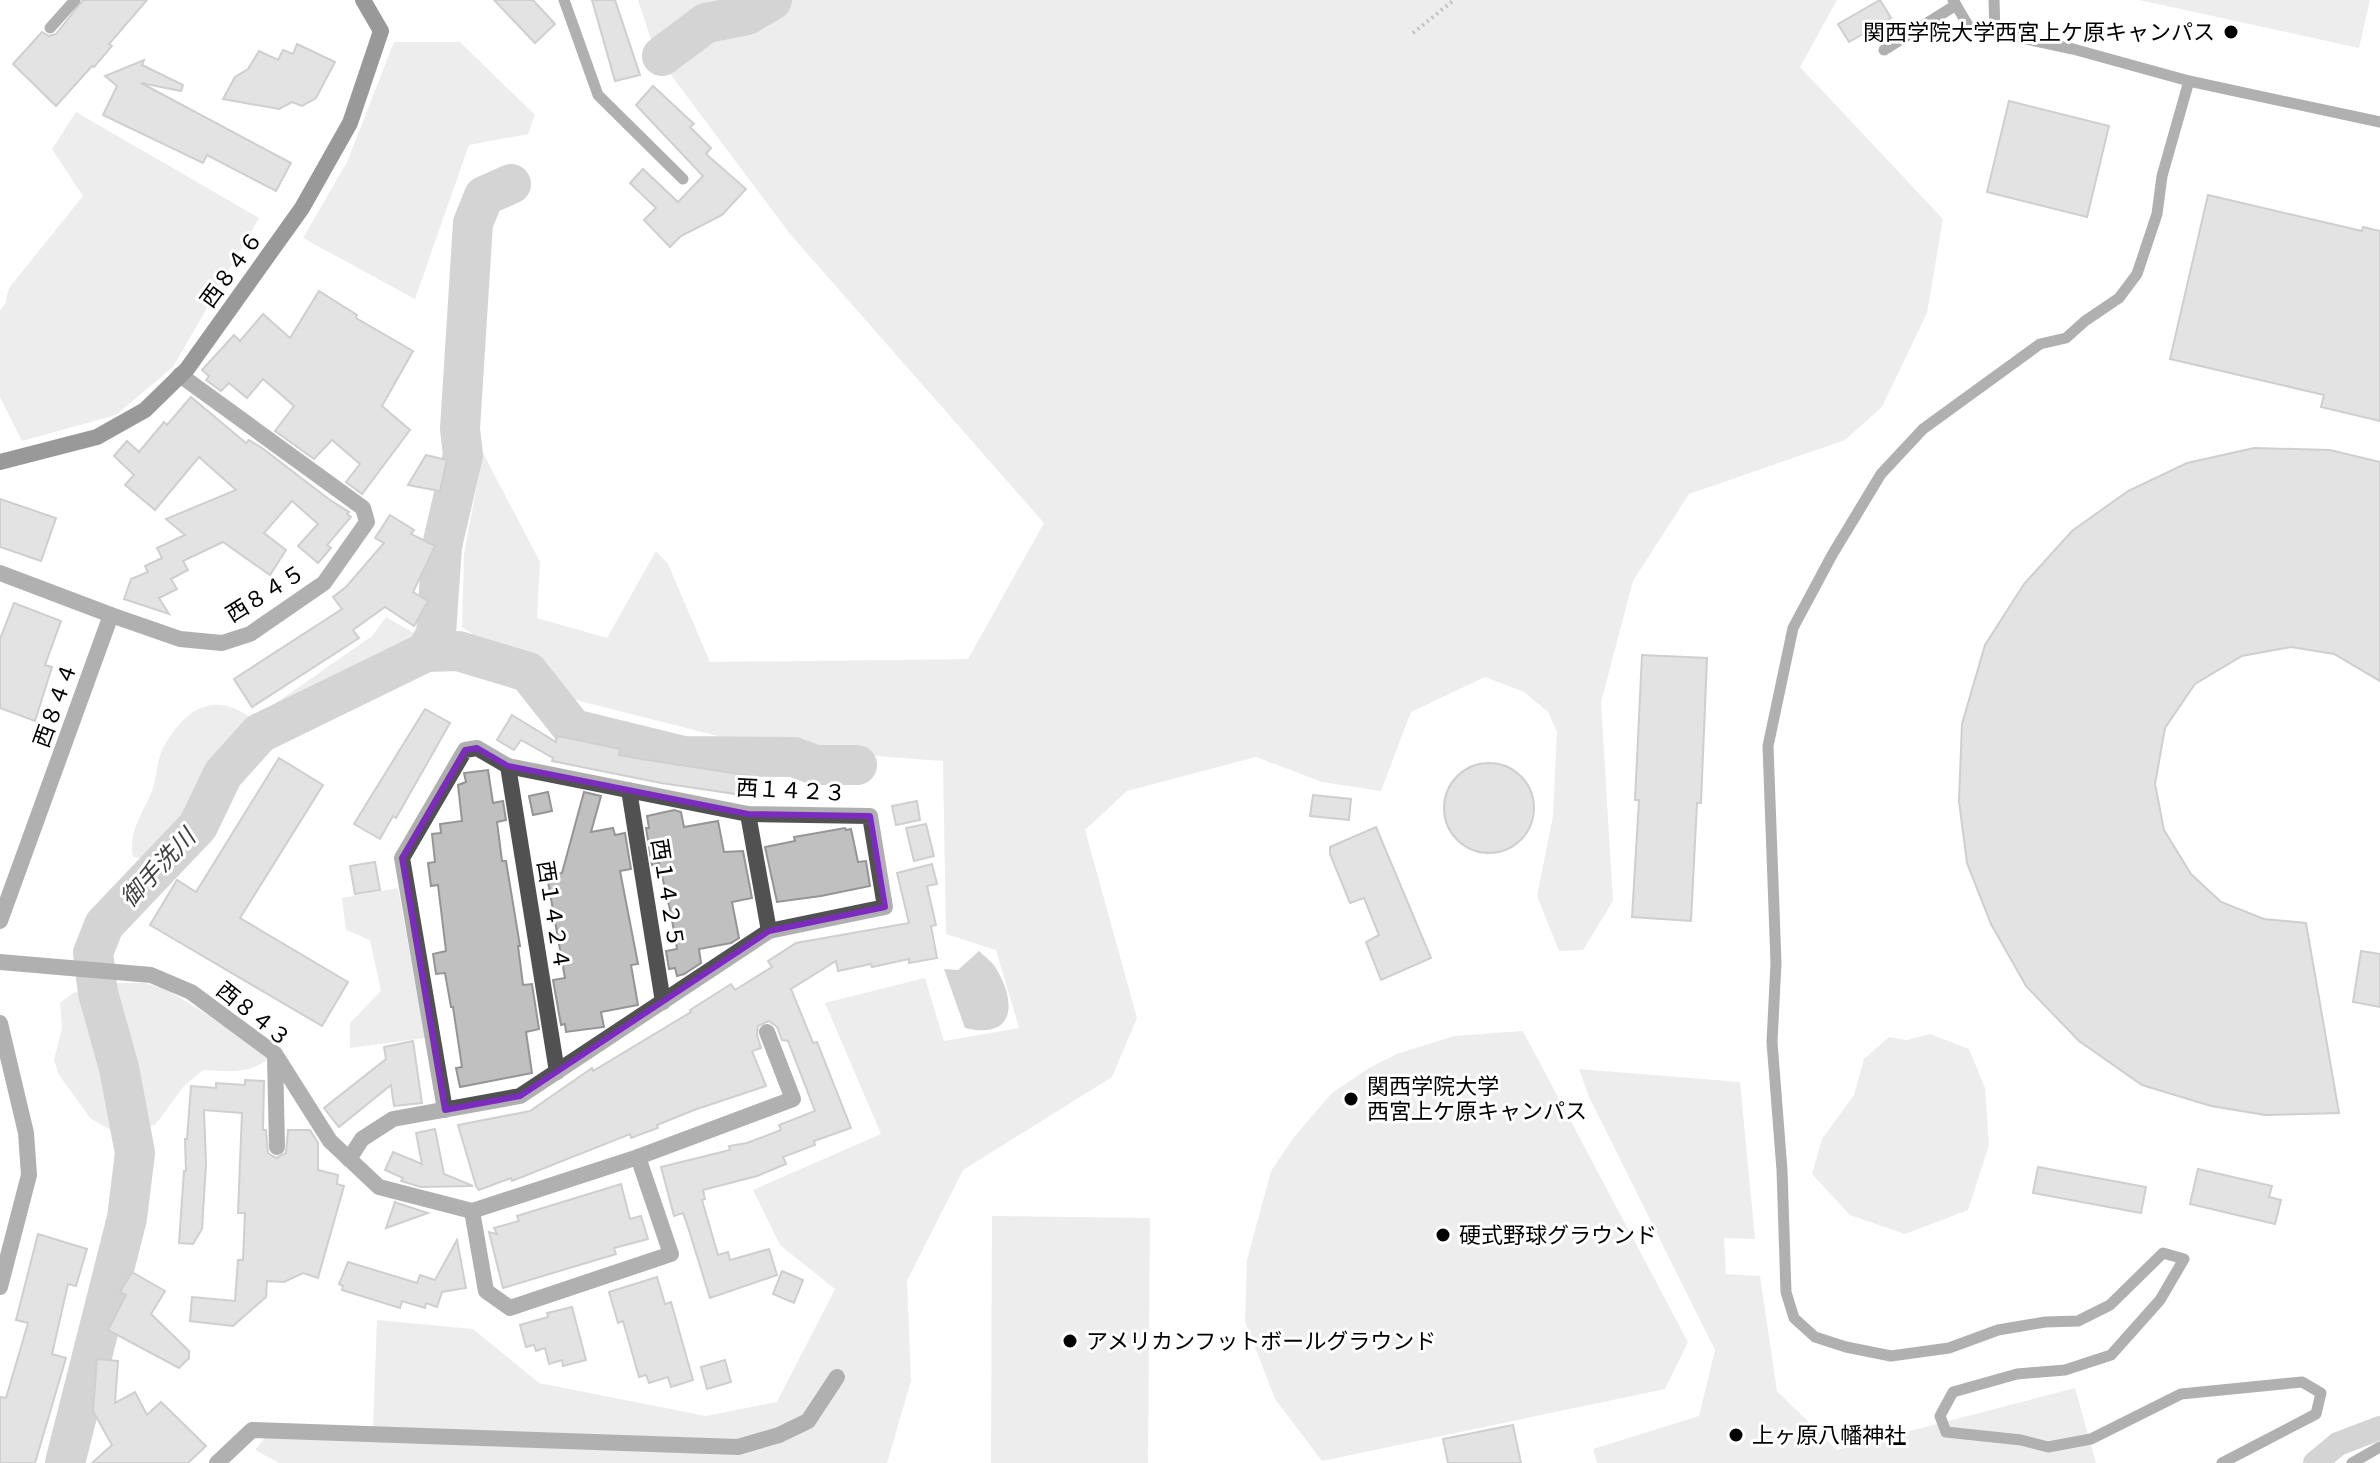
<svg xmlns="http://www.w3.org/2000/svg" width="2380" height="1463" font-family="Poppins,'Noto Sans JP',sans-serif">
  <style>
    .green { fill: #d8d8d8 }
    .water { fill: #9f9f9f }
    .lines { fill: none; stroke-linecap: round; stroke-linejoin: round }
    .canal { stroke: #9f9f9f; stroke-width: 24 }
    .river { stroke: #9f9f9f; stroke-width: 40 }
    .building { fill: #c0c0c0; stroke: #959595; stroke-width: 2 }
    .path { stroke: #737373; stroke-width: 4; stroke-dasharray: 2 4; stroke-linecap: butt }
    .lane { stroke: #515151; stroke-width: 11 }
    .street { stroke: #515151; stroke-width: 16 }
    .secondary { stroke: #1e1e1e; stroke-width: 16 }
    .marked { fill: none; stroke: #7b2cbf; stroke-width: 6; stroke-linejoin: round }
    .poi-dot { fill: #000; stroke: #fff; stroke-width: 3 }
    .labels { text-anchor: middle; stroke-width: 6; stroke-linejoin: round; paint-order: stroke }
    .poi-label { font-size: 22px; fill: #000; stroke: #fff; text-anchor: start }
    .street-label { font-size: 22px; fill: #000; stroke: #fff }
    .water-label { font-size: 24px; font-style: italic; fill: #404040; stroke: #fff }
  </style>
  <rect width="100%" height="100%" fill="#fff"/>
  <g class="green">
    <polygon points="638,0 1837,0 1800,67 1943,219 1927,313 1882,407 1845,440 1689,494 1633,581 1601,702 1613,901 1583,950 1559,951 1537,896 1553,816 1557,732 1548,712 1524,692 1485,677 1411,712 1381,791 1322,782 1256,757 1127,791 1085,830 1137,1018 1112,1077 963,1170 907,1281 911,1381 887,1463 279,1463 255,1450 267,1435 373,1427 377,1320 473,1329 539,1383 706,1416 777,1402 835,1289 780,1245 753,1190 881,1134 825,1003 925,978 944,1041 1019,1028 996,950 946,934 943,761 765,748 568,698 462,627 464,554 483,453 540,562 537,618 607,638 656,551 668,564 710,662 968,659 1044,523 790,234 656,55"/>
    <polygon points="2139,0 2370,0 2359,48"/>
    <polygon points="394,42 460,42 535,115 528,134 469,145 415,299 303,238 347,162"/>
    <polygon points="76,112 259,218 173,367 116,415 22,441 0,397 0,310 5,304 9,288 83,196 52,149"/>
    <path d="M386,617L424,639L407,656L239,737L207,777L177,835L148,860L133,857C127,832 145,811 153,788C157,775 157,758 164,746C186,708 214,690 253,719L372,636Z"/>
    <polygon points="398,888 425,1038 350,1048 350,1023 381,991 370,940 346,930 342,898"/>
    <path d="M111,983H145L166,989L260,1047L269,1058C249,1075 228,1071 203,1070L184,1086L156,1124L134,1133L118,1134L90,1118L59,1075L54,1060L62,1028L60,1003L73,993Z"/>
    <polygon points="1523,1031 1688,1342 1665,1389 1322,1461 1275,1399 1245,1321 1247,1260 1271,1171 1294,1137 1332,1093 1369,1068 1397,1054 1454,1036"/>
    <polygon points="1930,1034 1969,1049 1985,1088 1989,1145 1968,1210 1905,1234 1850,1215 1812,1174 1822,1139 1854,1095 1864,1059 1889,1037 1907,1040"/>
    <polygon points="1579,1069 1740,1082 1755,1239 1724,1238 1726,1274 1760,1276 1777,1391 1837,1450 2075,1388 2096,1463 1597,1463 1593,1449 1699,1416 1715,1350 1589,1097"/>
    <polygon points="992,1216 1150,1218 1148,1463 991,1463"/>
  </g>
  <path class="water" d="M979,951C985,957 994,963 997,970C1017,1004 1014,1040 965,1028L944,969L958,970Z"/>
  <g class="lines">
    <polyline class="canal" points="2315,1463 2338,1444 2380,1428"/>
    <g class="river">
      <polyline points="662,56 706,23 747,15 772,0"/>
      <polyline points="426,652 436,634 442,546 463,455 460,429 473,223 484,196 511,184"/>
      <polyline points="65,1463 127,1218 135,1153 119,1068 98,993 93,953 104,925 198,826 223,774 260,733 426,652 458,651 528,672 573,729 683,756 794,757 815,765 857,765"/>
    </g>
  </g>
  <g class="building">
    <polygon points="83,0 147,0 109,44 112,46 94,67 92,66 56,106 13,64 42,32 49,36 56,34"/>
    <polygon points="494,0 533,0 555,24 535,43"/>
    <polygon points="592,0 615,0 640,75 615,81"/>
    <polygon points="1880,0 1891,18 1849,42 1838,24"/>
    <polygon points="297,44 335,62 316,98 302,106 292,102 279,109 223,99 235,77 248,69 259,51 278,60 283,50 293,54"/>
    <polygon points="144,60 142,65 183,85 181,91 141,83 291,163 276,191 207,155 203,163 103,115 117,86 105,76"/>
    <polygon points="653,86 694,124 690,127 711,148 706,154 746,189 722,215 681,236 670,247 644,220 656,208 630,183 643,169 678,202 703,176 636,105"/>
    <polygon points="2009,101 2109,126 2087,217 1987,192"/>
    <polygon points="2208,195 2362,231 2363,227 2380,231 2380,421 2321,407 2324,395 2170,359"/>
    <polygon points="319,291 357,315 356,318 413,351 382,406 410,430 362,494 346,482 360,464 332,440 314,459 275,431 294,406 263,379 247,398 229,383 221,391 206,380 209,376 202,370 234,335 240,341 263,314 290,338"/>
    <polygon points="191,397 246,443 249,440 262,448 330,500 349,512 347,514 351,517 327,545 331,548 318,563 298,546 318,524 292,501 264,533 286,550 270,575 223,542 183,561 188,570 171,579 177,589 159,598 169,614 124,599 131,579 148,572 145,566 162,558 157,548 185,535 166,519 236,490 199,457 155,510 125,485 134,475 114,456 127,441 139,452 164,422 167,425"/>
    <polygon points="2254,448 2330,450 2380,462 2380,681 2334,654 2291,647 2242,656 2195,684 2165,728 2155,784 2164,830 2191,874 2221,902 2264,919 2306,923 2339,1113 2265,1115 2211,1106 2142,1085 2079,1041 2026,986 1991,924 1967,863 1959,801 1962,724 1985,645 2024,584 2072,531 2128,491 2187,463"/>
    <polygon points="426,455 447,460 440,491 408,485"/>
    <polygon points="0,499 56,518 41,561 0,547"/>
    <polygon points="390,515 414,530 411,534 435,546 413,592 428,601 414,626 385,607 353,630 359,638 252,707 234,679 342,609 333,597 346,587 384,543 375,538"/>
    <polygon points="14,603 61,621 45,665 52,667 35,721 0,708 0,639"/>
    <polygon points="1642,655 1707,658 1701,803 1697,803 1691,921 1632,917 1639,800 1635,800"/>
    <polygon points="425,709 450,723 396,818 393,816 380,839 354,824"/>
    <polygon points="512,715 556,742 557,736 568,738 620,749 619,755 641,759 759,777 756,797 661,783 552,761 553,758 521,740 514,750 497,740"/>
    <polygon points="279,758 323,785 240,918 348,982 322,1026 150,925 177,880 196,892"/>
    <circle cx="1489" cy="808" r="45"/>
    <polygon points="488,770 493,803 503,801 506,820 497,822 502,861 506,861 520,946 518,946 523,985 532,984 539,1029 526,1032 532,1073 460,1087 456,1068 462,1067 453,1007 451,1007 445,973 436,974 433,954 446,951 438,885 431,886 428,863 435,862 432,834 441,833 440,824 462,821 458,785 466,782 464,773"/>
    <polygon points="548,792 552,811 533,815 529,796"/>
    <polygon points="584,792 601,796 591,832 613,828 615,835 625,833 631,869 620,871 638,964 631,965 638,1005 601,1012 604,1027 566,1032 565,1024 561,1025 553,980 565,978 547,876 562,873"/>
    <polygon points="1313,795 1351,799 1349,820 1310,816"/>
    <polygon points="917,801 920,820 896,825 892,806"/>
    <polygon points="674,810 681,812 684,827 718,821 724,852 743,851 752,898 732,902 739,938 731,943 699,949 701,963 684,974 677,976 675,968 669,969 666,951 677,949 671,914 659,863 652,865 646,828 649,828 647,816"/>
    <polygon points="926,824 934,856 914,861 906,828"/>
    <polygon points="1376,827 1431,958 1381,980 1366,942 1379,935 1364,898 1350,903 1330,854 1330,847"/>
    <polygon points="845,828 846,830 851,829 858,862 866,861 870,886 821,896 777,902 765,847 795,841 794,837"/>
    <polygon points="375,862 380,890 355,894 350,866"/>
    <polygon points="932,864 937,884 927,886 936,925 931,926 937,958 909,963 909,959 872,967 871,964 838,971 836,961 791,989 813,1043 817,1042 851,1128 814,1141 815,1145 783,1157 786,1164 757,1176 703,1190 705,1199 702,1200 718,1255 728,1252 730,1260 769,1249 777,1275 710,1298 687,1224 683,1213 674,1216 661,1167 730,1150 729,1146 747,1143 781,1130 779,1125 815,1111 788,1041 782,1040 777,1027 769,1021 758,1026 757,1035 761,1048 752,1051 766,1086 694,1110 657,1125 658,1128 631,1138 630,1134 512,1181 511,1178 479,1190 476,1186 458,1125 530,1111 592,1068 593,1071 691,1012 690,1010 731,984 735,990 772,967 768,961 796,943 909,923 897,873"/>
    <polygon points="2361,951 2380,954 2380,1007 2353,1002"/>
    <polygon points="413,1041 422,1103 394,1106 391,1085 339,1127 324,1108 386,1059 384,1047"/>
    <polygon points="245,1080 264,1081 263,1130 266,1130 268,1153 276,1158 286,1153 288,1130 310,1130 318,1143 318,1170 338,1175 337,1184 344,1186 318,1278 303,1273 284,1282 267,1281 266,1297 233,1326 190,1321 192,1297 235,1301 238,1260 243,1260 245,1213 238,1213 242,1113 204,1110 206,1164 202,1229 193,1244 179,1243 184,1171 186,1171 185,1139 187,1139 191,1086 216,1088 216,1083 245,1085"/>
    <polygon points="435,1129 444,1174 473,1186 421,1187 401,1181 403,1178 385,1170 393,1152 422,1164 416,1133"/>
    <polygon points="2038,1167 2146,1187 2141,1213 2033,1193"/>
    <polygon points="2198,1169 2272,1186 2269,1197 2281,1200 2275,1224 2190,1204"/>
    <polygon points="621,1184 630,1219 641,1216 648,1239 614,1248 616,1254 503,1288 489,1232 497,1234 494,1228 519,1221 517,1216"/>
    <polygon points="395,1202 397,1203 428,1213 386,1228"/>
    <polygon points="38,1234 87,1249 76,1286 68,1284 52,1354 66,1358 35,1463 0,1463 0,1397 6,1398 28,1323 16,1320"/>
    <polygon points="457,1240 466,1288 442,1292 437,1307 426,1303 425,1308 402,1301 400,1308 342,1290 343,1286 339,1284 348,1262 417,1283 420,1275 435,1280"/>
    <polygon points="782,1271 803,1280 794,1303 773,1294"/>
    <polygon points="132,1272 165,1291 151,1314 189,1351 189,1358 179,1368 108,1330 126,1295 120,1292"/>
    <polygon points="657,1277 665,1304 671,1302 693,1380 671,1387 668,1377 649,1383 646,1375 639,1377 623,1321 618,1323 609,1292"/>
    <polygon points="572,1307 586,1360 563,1366 562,1360 549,1364 545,1348 536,1351 534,1345 526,1347 520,1325 548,1317 547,1313"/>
    <polygon points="97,1359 118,1361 115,1403 135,1392 147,1415 161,1402 206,1446 188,1463 92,1463 112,1445 93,1411"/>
    <polygon points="725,1360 731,1382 707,1389 701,1367"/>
    <polygon points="1513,1425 1521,1463 1448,1463 1443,1439"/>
  </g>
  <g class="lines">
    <polyline class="path" points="1413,33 1454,0"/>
    <g class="lane">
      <polyline points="564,0 598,95 683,179"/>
      <polyline points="1953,0 1969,27 2073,49 2189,81 2380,122"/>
      <polyline points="1994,0 1995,32"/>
      <polyline points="50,28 75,0"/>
      <polyline points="1884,50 1956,5"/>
      <polyline points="2189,81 2162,176 2157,214 2137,274 2119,298 2085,321 2066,338 2040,344 1923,429 1881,474 1832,555 1793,628 1768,746 1776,963 1772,1042 1782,1170 1786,1292 1794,1318 1815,1337 1846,1347 1891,1356 1949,1348 1998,1330 2045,1322 2078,1321 2110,1305 2163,1253 2184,1259 2160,1300 2111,1355 2065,1370 2017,1374 1953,1392 1940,1416 1946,1432 2021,1440 2048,1447 2091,1439 2181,1394 2302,1382 2321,1393 2316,1414 2222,1463"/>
      <polyline points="2352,1463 2380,1447"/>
    </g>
    <g class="street">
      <polyline points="0,573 111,615 0,921"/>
      <polyline points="111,615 180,639 222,643 250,634 324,583 367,522 363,508 180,375"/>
      <polyline points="508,766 557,1072"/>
      <polyline points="629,790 663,1002"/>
      <polyline points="748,814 769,931"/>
      <polyline points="0,962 151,975 191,992 275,1054 330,1141 379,1187 472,1211 638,1157 671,1254 510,1308 486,1291 472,1211"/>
      <polyline points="0,1023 26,1133 29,1175 0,1287"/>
      <polyline points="275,1056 277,1147"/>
      <polyline points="638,1157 793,1099 767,1032"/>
      <polyline points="349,1159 362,1139 393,1119 520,1096 769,931 885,907 870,816 748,814 508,766 477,748 465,750 402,858 445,1110"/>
      <polyline points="217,1463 252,1430 738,1447 779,1435 808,1421 837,1377"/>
    </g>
    <polyline class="secondary" points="0,462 97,437 145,410 187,369 302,208 350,123 381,31 363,0"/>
  </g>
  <path d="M0 0H2380V1463H0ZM477,748L508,766L748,814L870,816L885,907L769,931L520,1096L445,1110L402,858L465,750Z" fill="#fff" fill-opacity=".55" fill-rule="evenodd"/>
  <path class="marked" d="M477,748L508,766L748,814L870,816L885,907L769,931L520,1096L445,1110L402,858L465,750Z"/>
  <g class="poi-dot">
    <circle cx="2231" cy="32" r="8"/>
    <circle cx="1351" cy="1099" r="8"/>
    <circle cx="1443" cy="1235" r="8"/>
    <circle cx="1070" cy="1341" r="8"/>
    <circle cx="1736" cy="1435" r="8"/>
  </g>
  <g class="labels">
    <g class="poi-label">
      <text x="2215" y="40" text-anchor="end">関西学院大学西宮上ケ原キャンパス</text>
      <text x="1367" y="1094">関西学院大学<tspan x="1367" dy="25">西宮上ケ原キャンパス</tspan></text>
      <text x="1459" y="1243">硬式野球グラウンド</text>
      <text x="1086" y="1349">アメリカンフットボールグラウンド</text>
      <text x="1752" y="1443">上ヶ原八幡神社</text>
    </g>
    <g class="street-label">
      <text transform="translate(231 269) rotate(-54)" y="8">西８４６</text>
      <text transform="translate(265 593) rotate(-32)" y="8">西８４５</text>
      <text transform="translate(55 705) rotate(-70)" y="8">西８４４</text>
      <text transform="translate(791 790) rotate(3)" y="8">西１４２３</text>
      <text transform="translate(668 893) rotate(81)" y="8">西１４２５</text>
      <text transform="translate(554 915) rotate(81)" y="8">西１４２４</text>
      <text transform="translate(254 1014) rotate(39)" y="8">西８４３</text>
    </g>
    <g class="water-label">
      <text transform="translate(158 868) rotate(-47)" y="8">御手洗川</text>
    </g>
  </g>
</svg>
